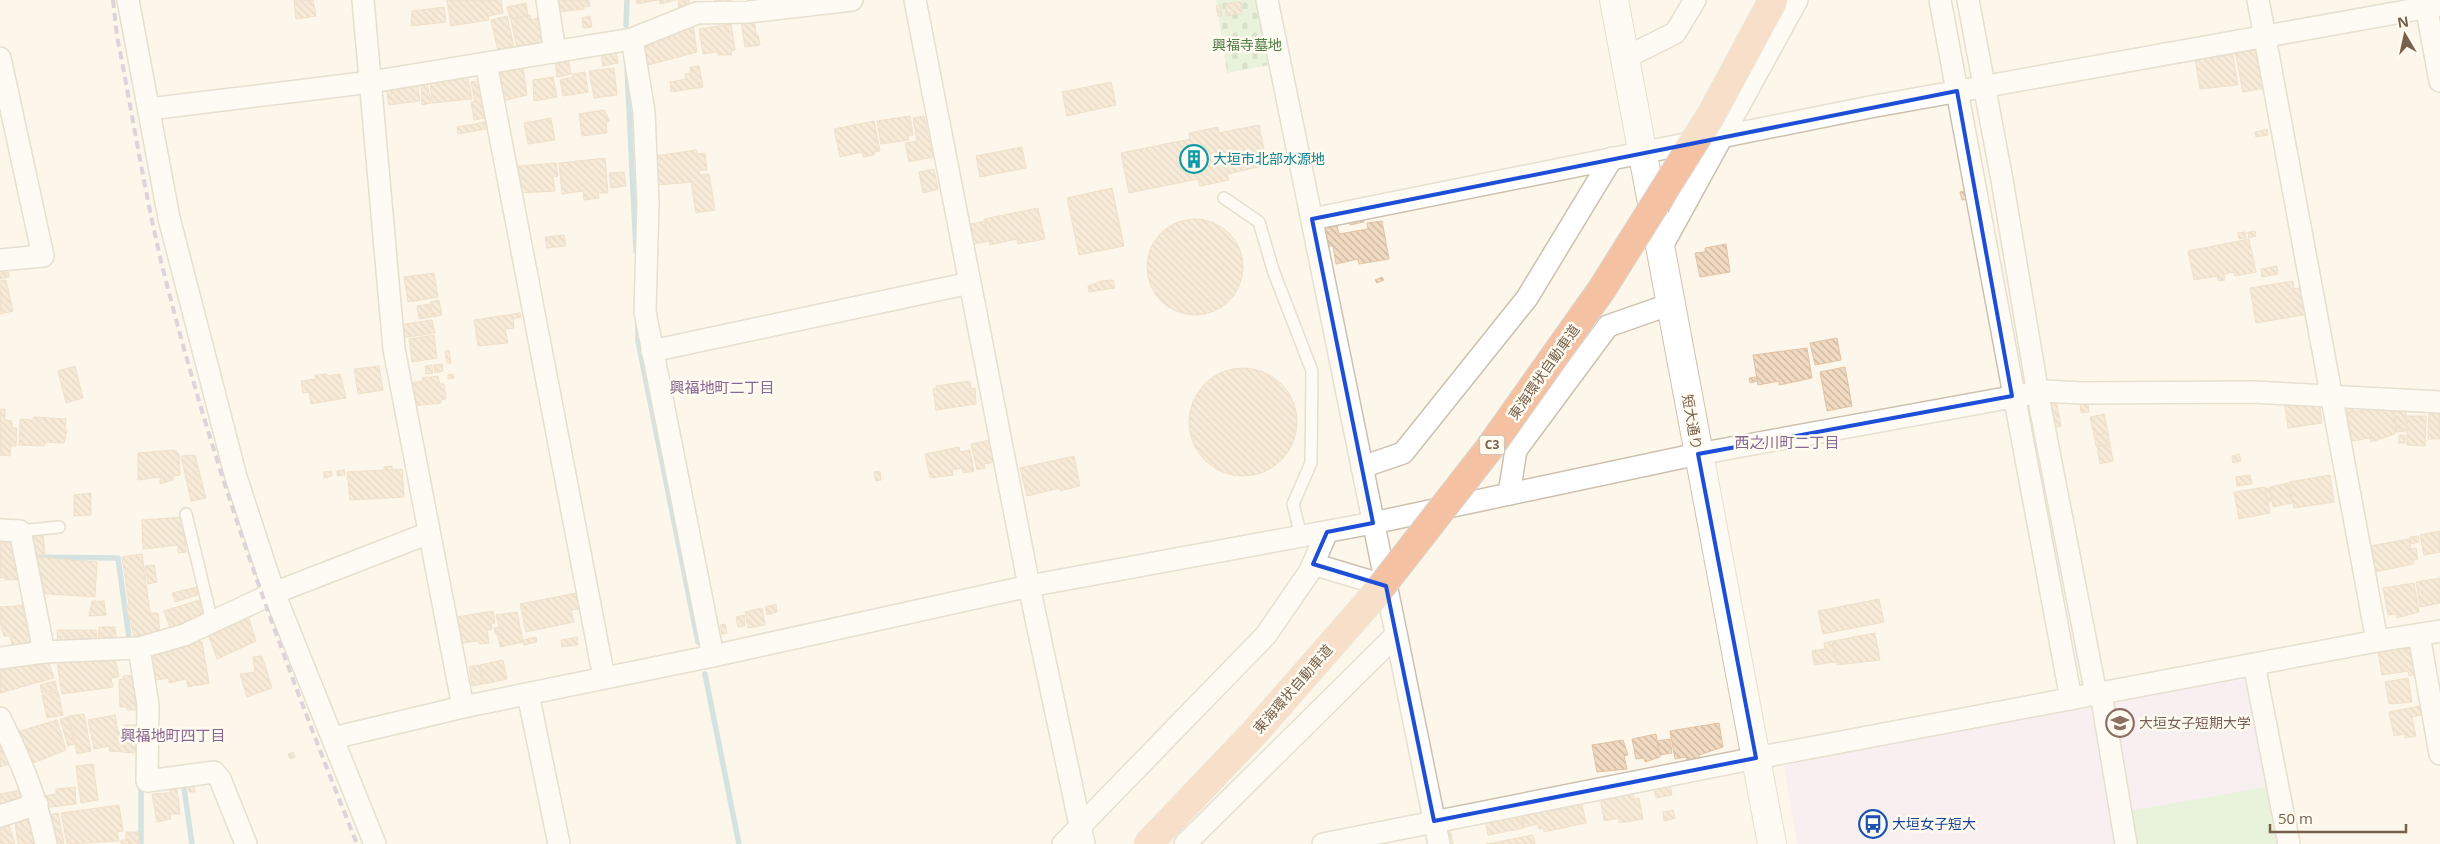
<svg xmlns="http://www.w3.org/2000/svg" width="2440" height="844" font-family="'Open Sans','Noto Sans JP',sans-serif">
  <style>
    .education { fill: #f4e6f9 }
    .grass { fill: #d2eac8 }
    .cemetery { fill: url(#cemetery-stones) }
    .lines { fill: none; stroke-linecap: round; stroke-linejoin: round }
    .stream { stroke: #a4cad7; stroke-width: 5.5 }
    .building { fill: url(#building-back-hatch); stroke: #e3c3a3 }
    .lane-casing { stroke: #cec0af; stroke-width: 14 }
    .street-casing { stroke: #cec0af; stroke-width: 24 }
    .secondary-casing { stroke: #d1c1ad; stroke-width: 30 }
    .lane { stroke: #fff; stroke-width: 11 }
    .street { stroke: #fff; stroke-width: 21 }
    .secondary { stroke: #fff; stroke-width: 28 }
    .rail { stroke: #bca7c7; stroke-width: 4; stroke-dasharray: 8 5; stroke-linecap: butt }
    .highway-bridge-casing { stroke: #dcd6d1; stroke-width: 30; stroke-linecap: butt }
    .highway-bridge { stroke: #f4c2a3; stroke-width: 28 }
    .marked { fill: none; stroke: #1d4ed8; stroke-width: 4; stroke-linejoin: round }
    .labels { text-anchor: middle; stroke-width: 5; stroke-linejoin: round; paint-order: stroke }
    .shield { fill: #fffbf0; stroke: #a08f7e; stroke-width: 1 }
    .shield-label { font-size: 12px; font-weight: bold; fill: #77614d }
    .park-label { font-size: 14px; fill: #4f7c45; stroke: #fffbf0 }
    .culture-label { font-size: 14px; fill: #0d838f; stroke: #fffbf0; text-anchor: start }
    .street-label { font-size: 14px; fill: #77614d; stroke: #fffbf0 }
    .education-label { font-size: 14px; fill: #785e54; stroke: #fffbf0; text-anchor: start }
    .transit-label { font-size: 14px; fill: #164399; stroke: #fffbf0; text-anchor: start }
    .neighbourhood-label { font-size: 15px; fill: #896692; stroke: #fffbf0 }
  </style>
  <defs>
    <pattern id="cemetery-stones" width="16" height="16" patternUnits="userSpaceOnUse" patternTransform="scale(1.25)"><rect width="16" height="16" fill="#d2eac8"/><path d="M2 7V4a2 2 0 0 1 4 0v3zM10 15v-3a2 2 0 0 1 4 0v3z" fill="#afc1a5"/></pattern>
    <pattern id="building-back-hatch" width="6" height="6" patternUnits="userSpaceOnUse" patternTransform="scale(1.25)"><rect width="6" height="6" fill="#f1dac2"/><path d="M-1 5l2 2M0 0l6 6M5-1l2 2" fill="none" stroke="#c8b4a0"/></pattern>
  </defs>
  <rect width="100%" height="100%" fill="#fcf7ea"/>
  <polygon class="education" points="2240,674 2253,686 2282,844 1797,844 1783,761"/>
  <polygon class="grass" points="2266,787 2276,844 2130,844 2124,812"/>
  <polygon class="cemetery" points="1216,0 1261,0 1274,64 1227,73"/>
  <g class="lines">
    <g class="stream">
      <polyline points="626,25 627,0"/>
      <polyline points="627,68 636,251"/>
      <polyline points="638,323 638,341 698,642"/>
      <polyline points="32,557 118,558 130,645"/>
      <polyline points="705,674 739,844"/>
      <polyline points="141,781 141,844"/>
      <polyline points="183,781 192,844"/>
    </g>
  </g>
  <g class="building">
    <polygon points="294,0 313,0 316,16 296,19"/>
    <polygon points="447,0 501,0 503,13 488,16 489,20 451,26"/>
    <polygon points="555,0 589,0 590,6 584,7 584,9 558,12"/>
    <polygon points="636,0 658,0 637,4"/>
    <polygon points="659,0 676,0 660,4"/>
    <polygon points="678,0 689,0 690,8 679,10"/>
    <polygon points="714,0 732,0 733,5 714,7"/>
    <polygon points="1241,2 1242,13 1226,16 1225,4"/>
    <polygon points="526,3 528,15 510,19 507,7"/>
    <polygon points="1220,5 1222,16 1218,16 1216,6"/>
    <polygon points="444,7 446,22 411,26 412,11"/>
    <polygon points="530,15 531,20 541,17 546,41 517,48 511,20"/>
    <polygon points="507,16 514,47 498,51 491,20"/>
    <polygon points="590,16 592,27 583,28 582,18"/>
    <polygon points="754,18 756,35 758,35 760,45 745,47 741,21"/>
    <polygon points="731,24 735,50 731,51 732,55 718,55 718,52 703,54 699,29"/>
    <polygon points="693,25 697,52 648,65 642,42 655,37 673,34 672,28"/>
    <polygon points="2258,47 2266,88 2243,92 2235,51"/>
    <polygon points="616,50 618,63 603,66 601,53"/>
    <polygon points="2232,51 2238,85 2200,89 2195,58"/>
    <polygon points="568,57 571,74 557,77 555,60"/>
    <polygon points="699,66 703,87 671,92 670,82 686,79 685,74 691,73 690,67"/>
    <polygon points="523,68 527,95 502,101 497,73"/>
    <polygon points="614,68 617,95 594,98 589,71"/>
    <polygon points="585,72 588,92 563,96 560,80 573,77 572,74"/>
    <polygon points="467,74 472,99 432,103 430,80"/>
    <polygon points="553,77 557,97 534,101 533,80"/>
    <polygon points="417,81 420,101 389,105 386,87"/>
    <polygon points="479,81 485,118 474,120 471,102 475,102 471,82"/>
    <polygon points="1111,82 1116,105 1067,116 1062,92"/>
    <polygon points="427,83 431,103 422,105 421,84"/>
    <polygon points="604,110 610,121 606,122 607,133 582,136 579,114"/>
    <polygon points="910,116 913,135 908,136 909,140 881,144 877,121"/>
    <polygon points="924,116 933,157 909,162 905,143 917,141 913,118"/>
    <polygon points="551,118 555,140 528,144 524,123"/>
    <polygon points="874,121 880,151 874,152 874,155 863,157 862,152 840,157 834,129"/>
    <polygon points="485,122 486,129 458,134 457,127"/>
    <polygon points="1259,125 1267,165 1227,174 1229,180 1200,186 1198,179 1129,193 1121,153 1190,139 1189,133 1218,127 1219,133"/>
    <polygon points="2267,129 2268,135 2256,137 2255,132"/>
    <polygon points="1022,147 1026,168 980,177 976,156"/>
    <polygon points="696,150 697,154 705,153 707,170 699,170 700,175 709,174 715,210 696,213 691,182 658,185 654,156"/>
    <polygon points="605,158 608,193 598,193 599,198 584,200 583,191 562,194 559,163"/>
    <polygon points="556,163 558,176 553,177 555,191 520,193 518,166"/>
    <polygon points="934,169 938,189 923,193 919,172"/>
    <polygon points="624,172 626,186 611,188 609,173"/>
    <polygon points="1112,188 1124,246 1079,255 1067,198"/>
    <polygon points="1967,190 1969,199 1962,200 1960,192"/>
    <polygon points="1038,208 1045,239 1018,244 1017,239 990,245 984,219"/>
    <polygon points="1362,215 1364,222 1350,225 1349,217"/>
    <circle cx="1195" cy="267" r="48"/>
    <polygon points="985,221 989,241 974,244 970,224"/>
    <polygon points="1382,221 1389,259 1359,264 1358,259 1336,264 1333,246 1329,246 1328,241 1325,242 1323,227 1337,225 1339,234 1368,229 1367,223"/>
    <polygon points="2255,231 2256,236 2249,238 2248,232"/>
    <polygon points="2245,232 2246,238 2239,239 2238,233"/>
    <polygon points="564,235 566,246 547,248 545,237"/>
    <polygon points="2249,239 2256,272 2235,276 2234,272 2224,274 2225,280 2218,281 2217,276 2194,280 2188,251"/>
    <polygon points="1726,244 1730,272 1700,277 1695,253 1705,252 1705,248"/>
    <polygon points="2277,266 2278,274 2262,277 2261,269"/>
    <polygon points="8,272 9,277 0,279 0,273"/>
    <polygon points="434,273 438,297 408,302 404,277"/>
    <polygon points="1382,277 1384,280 1377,283 1375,280"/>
    <polygon points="6,280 13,311 0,314 0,281"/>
    <polygon points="1113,280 1115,288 1089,292 1088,286 1101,281"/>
    <polygon points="2293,281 2294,289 2303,287 2308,314 2256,323 2250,288"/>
    <polygon points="439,300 442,315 433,317 430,302"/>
    <polygon points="429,304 432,317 419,319 417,306"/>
    <polygon points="520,313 521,317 513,319 514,328 505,329 508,343 478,346 474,320"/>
    <polygon points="432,320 435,333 402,338 399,325"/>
    <polygon points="434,335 437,358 412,362 409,339"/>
    <polygon points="1837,338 1841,360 1815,365 1810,343"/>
    <polygon points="1807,348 1812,378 1779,385 1779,381 1758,385 1753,355"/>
    <polygon points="449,350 451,363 447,363 445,351"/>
    <polygon points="442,364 443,371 435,373 434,365"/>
    <polygon points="432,365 433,373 426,374 425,366"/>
    <polygon points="75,366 83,398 66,403 58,371"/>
    <polygon points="379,366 383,390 358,394 354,369"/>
    <polygon points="1845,367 1852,406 1827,411 1820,372"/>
    <circle cx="1243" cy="422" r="54"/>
    <polygon points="327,374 327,376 340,374 346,398 311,404 309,392 303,393 301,381 316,379 315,375"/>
    <polygon points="453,374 454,378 448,379 448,375"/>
    <polygon points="438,376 440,384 444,384 446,399 441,400 441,403 413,406 409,383 423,381 422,378"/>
    <polygon points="1756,377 1757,381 1750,383 1749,378"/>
    <polygon points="970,381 971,389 975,388 976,404 936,410 933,389 937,388 936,386"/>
    <polygon points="2056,400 2061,426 2053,428 2048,401"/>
    <polygon points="2319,402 2322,423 2288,428 2285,405"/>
    <polygon points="2088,403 2089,412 2081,413 2080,404"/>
    <polygon points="2392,405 2397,432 2394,432 2395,434 2371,442 2370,438 2352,441 2347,413"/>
    <polygon points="2406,405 2406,431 2397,432 2394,406"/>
    <polygon points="2353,406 2354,411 2347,413 2346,407"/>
    <polygon points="2429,408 2440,409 2440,439 2428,439"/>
    <polygon points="0,409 5,409 5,420 12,421 12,428 17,428 16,446 11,446 10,456 0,455"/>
    <polygon points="2104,414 2108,432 2094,435 2090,417"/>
    <polygon points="2407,416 2426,416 2425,446 2407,445"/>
    <polygon points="34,417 66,419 65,430 67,430 64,443 45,442 44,446 19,445 20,419 33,420"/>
    <polygon points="2108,433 2110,444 2096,446 2094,435"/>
    <rect x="2399" y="435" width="6" height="8"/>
    <polygon points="991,440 995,462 984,464 985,468 977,470 971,444"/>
    <polygon points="2110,445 2113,461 2100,464 2097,447"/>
    <polygon points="959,447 960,452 970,450 974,471 963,473 962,468 952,470 953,475 930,478 925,454"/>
    <polygon points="174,450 179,454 180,475 173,476 173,480 160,484 160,477 138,480 138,453"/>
    <polygon points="2239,454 2241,461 2233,463 2232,456"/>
    <polygon points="195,455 206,498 191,501 181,456"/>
    <polygon points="1074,456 1080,486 1060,491 1060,488 1027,496 1020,468"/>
    <polygon points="392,466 392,470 402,469 404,497 350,500 347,472 384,470 384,467"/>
    <polygon points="344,470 345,475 337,476 337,471"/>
    <polygon points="331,471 332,476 324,478 324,472"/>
    <polygon points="880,471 881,480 876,481 874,472"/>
    <polygon points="2250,475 2252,484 2237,486 2236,477"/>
    <polygon points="2330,475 2334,502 2294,508 2289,482"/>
    <polygon points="2288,483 2292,503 2273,507 2270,487"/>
    <polygon points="2265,487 2270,513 2239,519 2234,492"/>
    <polygon points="2270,488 2272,501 2267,502 2265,489"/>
    <polygon points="91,493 91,515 74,516 74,495"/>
    <polygon points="182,517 186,552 178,553 178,545 143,549 142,520"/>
    <polygon points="2440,531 2440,552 2424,555 2420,535"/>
    <polygon points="43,533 45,555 31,555 28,535"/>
    <polygon points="2418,536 2419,542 2411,544 2410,537"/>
    <polygon points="0,538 2,543 17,542 24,579 5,580 5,577 0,578"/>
    <polygon points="2409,539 2411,549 2416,548 2418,559 2413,560 2414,564 2374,572 2370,546"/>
    <polygon points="142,554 150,613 158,613 160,635 134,636 126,608 129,604 122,557"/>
    <polygon points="34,557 97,562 95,597 34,593"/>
    <polygon points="154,565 157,582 148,584 145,566"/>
    <polygon points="2440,578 2440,603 2420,607 2416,582"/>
    <polygon points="2414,583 2419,612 2397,618 2396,614 2388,615 2383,588"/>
    <polygon points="197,587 197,595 175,602 172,593"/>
    <polygon points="576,593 580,609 571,610 574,622 526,632 520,604"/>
    <polygon points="1879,599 1884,622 1823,634 1818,611"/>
    <polygon points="199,600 203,619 171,630 164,611"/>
    <polygon points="92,601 104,601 106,615 89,616"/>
    <polygon points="776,604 777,612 767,615 765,607"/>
    <polygon points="28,605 34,644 13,648 10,636 4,636 0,622 0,607"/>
    <polygon points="762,608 765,625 748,628 745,612"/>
    <polygon points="493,611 495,623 491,624 492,629 487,630 489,643 479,644 478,641 462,643 457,617"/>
    <polygon points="517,612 523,642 500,647 498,634 496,635 494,628 499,627 496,615"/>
    <polygon points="248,615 256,641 217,659 207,631"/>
    <polygon points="744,615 745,626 738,627 736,617"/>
    <polygon points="725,624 727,633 722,634 720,625"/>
    <polygon points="99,627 115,627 117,642 98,644"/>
    <polygon points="57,630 96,630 97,645 58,647"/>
    <polygon points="1875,633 1880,660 1837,665 1833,641"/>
    <polygon points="199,637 198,641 202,642 209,683 188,687 186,679 169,683 169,678 149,681 144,653"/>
    <polygon points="536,637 537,642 524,645 523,640"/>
    <polygon points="577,637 578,645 562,647 561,640"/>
    <polygon points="1832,641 1836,662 1814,665 1812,651 1825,649 1824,643"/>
    <polygon points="2406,646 2406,649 2413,648 2417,674 2409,676 2408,671 2382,675 2378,651"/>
    <polygon points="112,656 112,661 116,662 119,677 111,678 113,687 62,694 57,662"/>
    <polygon points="262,656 272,688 247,697 240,674 255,672 253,657"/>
    <polygon points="47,658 54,678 0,693 0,667"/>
    <polygon points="503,660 507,679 484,684 480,665"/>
    <polygon points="479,665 483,684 472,686 469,667"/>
    <polygon points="133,675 136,710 127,710 127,707 120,707 119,680 123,679 123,676"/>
    <polygon points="2408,678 2412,702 2389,704 2385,682"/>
    <polygon points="55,681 57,690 42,693 40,685"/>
    <polygon points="58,691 63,715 47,718 42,695"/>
    <polygon points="2420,706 2421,715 2412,717 2416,736 2405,738 2405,734 2394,736 2389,712"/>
    <polygon points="84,714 91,751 77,754 69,716"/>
    <polygon points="115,715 118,732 122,731 124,725 138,725 135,753 109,751 110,746 94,749 88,720"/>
    <polygon points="68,717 74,744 68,746 60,719"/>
    <polygon points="57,720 66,750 28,765 17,732"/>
    <polygon points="1719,723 1723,747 1699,755 1700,758 1687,760 1686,757 1675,759 1670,731"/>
    <polygon points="1656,734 1660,757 1645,762 1644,758 1636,759 1632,739"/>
    <polygon points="0,737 12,763 0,767"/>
    <polygon points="1670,739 1672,753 1660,755 1657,741"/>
    <polygon points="1623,740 1628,755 1624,756 1627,769 1597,772 1592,745"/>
    <polygon points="293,752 295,757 290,759 288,754"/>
    <polygon points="93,764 98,800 81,803 76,766"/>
    <polygon points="193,781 195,792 189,792 188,782"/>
    <polygon points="1670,784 1672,795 1656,798 1654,787"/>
    <polygon points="75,787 76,804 42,808 42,796 56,794 56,789"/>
    <polygon points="177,788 180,814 170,814 171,819 157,822 152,794 170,793 170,790"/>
    <polygon points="25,789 26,804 0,811 0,794"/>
    <polygon points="1633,791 1634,799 1639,798 1643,819 1619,823 1619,818 1604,821 1600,796"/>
    <polygon points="1581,800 1586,823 1544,832 1544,828 1539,829 1538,824 1524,827 1521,812"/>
    <polygon points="119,805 123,831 117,832 119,841 67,844 61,813"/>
    <polygon points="1673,810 1675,818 1664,821 1663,812"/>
    <polygon points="1520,811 1524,828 1488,835 1485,818"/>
    <polygon points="31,813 40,844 18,844 14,816"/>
    <polygon points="58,813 64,843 50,844 45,816"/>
    <polygon points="7,819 15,844 0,844 0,821"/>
    <polygon points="1450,828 1453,844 1447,844 1444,829"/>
    <polygon points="126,832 138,832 139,844 121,844 121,840 126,840"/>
    <polygon points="1533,835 1535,844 1486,844"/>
  </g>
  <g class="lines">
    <defs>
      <g id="lane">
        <polyline points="1224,198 1259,222 1273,270 1312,371 1311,463 1293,504 1301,536"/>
        <polyline points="186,514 212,622"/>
        <polyline points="20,531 59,527"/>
      </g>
      <g id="street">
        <polyline points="128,0 169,218 236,477 274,593 375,844"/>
        <polyline points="363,0 394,349 463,707 713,656 1029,586 1373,523 1698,454 2045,391 2082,393 2253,392 2440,402"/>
        <polyline points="547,0 555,52"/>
        <polyline points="915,0 1029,586 1084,844"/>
        <polyline points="1267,0 1439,844"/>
        <polyline points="1940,0 2071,699"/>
        <polyline points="1968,0 2002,180 2040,406 2096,694"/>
        <polyline points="2258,0 2377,641"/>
        <polyline points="2425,0 2440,81"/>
        <polyline points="632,39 644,112 648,204 645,312 713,656"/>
        <polyline points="0,58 43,256 0,260"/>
        <polyline points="1625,58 1675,33 1695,0"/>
        <polyline points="486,63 604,678"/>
        <polyline points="149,109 371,82 632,39 697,13 748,12 852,0"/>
        <polyline points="1312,219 1870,107 2440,5"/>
        <polyline points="1661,248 1797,0"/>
        <polyline points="652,351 970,283"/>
        <polyline points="1362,467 1403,453 1527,298 1612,158"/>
        <polyline points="1509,494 1516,450 1608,326 1671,304"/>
        <polyline points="0,530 20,531 44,652"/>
        <polyline points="1313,564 1386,586"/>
        <polyline points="2419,635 2440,754"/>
        <polyline points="139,648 148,705 147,781 214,772 220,779 246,844"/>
        <polyline points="0,658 44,652 139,648 184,635 274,593 429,533"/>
        <polyline points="2254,664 2289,844"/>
        <polyline points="2101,693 2126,844"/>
        <polyline points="528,694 559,844"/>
        <path d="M0,718C21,761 36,796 46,844"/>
        <polyline points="333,738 463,707"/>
        <polyline points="0,816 37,804"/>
        <polyline points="1063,844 1266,635 1310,571 1327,532"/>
        <polyline points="1185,844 1396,635"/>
        <polyline points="1323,844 1756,758 2377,641 2440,631"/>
      </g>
      <polyline id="secondary" points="1614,0 1772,844"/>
    </defs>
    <use href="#lane" class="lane-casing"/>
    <use href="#street" class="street-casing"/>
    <use href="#secondary" class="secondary-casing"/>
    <use href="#lane" class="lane"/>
    <use href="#street" class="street"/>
    <use href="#secondary" class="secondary"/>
    <path class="rail" d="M113,0L117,36C132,112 144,190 162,265C211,463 281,655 357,844"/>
    <defs>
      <polyline id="highway-bridge" points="1148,844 1255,732 1374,596 1488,450 1602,289 1711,115 1773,0"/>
    </defs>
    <use href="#highway-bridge" class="highway-bridge-casing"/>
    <use href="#highway-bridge" class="highway-bridge"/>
  </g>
  <path d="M0 0H2440V844H0ZM1957,91L2012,396L1698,454L1756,758L1434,821L1386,586L1313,564L1327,532L1373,523L1312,219Z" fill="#fcf7ea" fill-opacity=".55" fill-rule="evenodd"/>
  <path class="marked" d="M1957,91L2012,396L1698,454L1756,758L1434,821L1386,586L1313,564L1327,532L1373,523L1312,219Z"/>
  <defs>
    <symbol id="building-ring" viewBox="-11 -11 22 22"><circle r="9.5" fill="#fffbf0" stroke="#0f9aa8" stroke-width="1.5"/><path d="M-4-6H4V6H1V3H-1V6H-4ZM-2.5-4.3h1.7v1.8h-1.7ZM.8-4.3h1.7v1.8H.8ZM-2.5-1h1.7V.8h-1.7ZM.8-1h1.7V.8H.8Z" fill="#0f9aa8"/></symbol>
    <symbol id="university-ring" viewBox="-11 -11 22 22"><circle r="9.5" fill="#fffbf0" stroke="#8d6e63" stroke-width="1.5"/><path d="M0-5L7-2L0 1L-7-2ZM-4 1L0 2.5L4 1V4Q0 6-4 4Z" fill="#8d6e63"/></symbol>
    <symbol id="bus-ring" viewBox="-11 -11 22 22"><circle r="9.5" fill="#fffbf0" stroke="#1a4fb4" stroke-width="1.5"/><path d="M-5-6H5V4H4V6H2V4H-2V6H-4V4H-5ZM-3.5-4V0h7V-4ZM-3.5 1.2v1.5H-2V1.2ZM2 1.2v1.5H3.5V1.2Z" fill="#1a4fb4"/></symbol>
  </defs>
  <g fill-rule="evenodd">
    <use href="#building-ring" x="1178" y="143" width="32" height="32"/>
    <use href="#university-ring" x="2104" y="707" width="32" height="32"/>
    <use href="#bus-ring" x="1857" y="808" width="32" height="32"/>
  </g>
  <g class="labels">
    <rect class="shield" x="1479.5" y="435.5" width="25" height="19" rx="4"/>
    <g class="shield-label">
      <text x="1492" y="449">C3</text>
    </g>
    <g class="park-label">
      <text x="1247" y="50">興福寺墓地</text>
    </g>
    <g class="culture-label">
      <text x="1213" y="164">大垣市北部水源地</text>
    </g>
    <g class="street-label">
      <text transform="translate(1544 372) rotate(-55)" y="5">東海環状自動車道</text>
      <text transform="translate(1692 422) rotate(80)" y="5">短大通り</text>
      <text transform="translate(1293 689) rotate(-49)" y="5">東海環状自動車道</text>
    </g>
    <g class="education-label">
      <text x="2139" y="728">大垣女子短期大学</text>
    </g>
    <g class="transit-label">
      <text x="1892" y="829">大垣女子短大</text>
    </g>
    <g class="neighbourhood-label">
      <text x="722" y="393">興福地町二丁目</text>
      <text x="1787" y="448">西之川町二丁目</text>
      <text x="173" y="741">興福地町四丁目</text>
    </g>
  </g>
  <g transform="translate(2405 35) rotate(351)" stroke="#fffbf0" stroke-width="4" paint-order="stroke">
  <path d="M0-4L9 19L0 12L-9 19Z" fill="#77614d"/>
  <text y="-8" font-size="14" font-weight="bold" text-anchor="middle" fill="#77614d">N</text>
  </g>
  <path d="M2270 824v8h136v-8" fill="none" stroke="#77614d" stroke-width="2.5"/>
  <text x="2278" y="824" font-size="15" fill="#77614d" stroke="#fffbf0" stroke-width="4" paint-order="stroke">50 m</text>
</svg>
